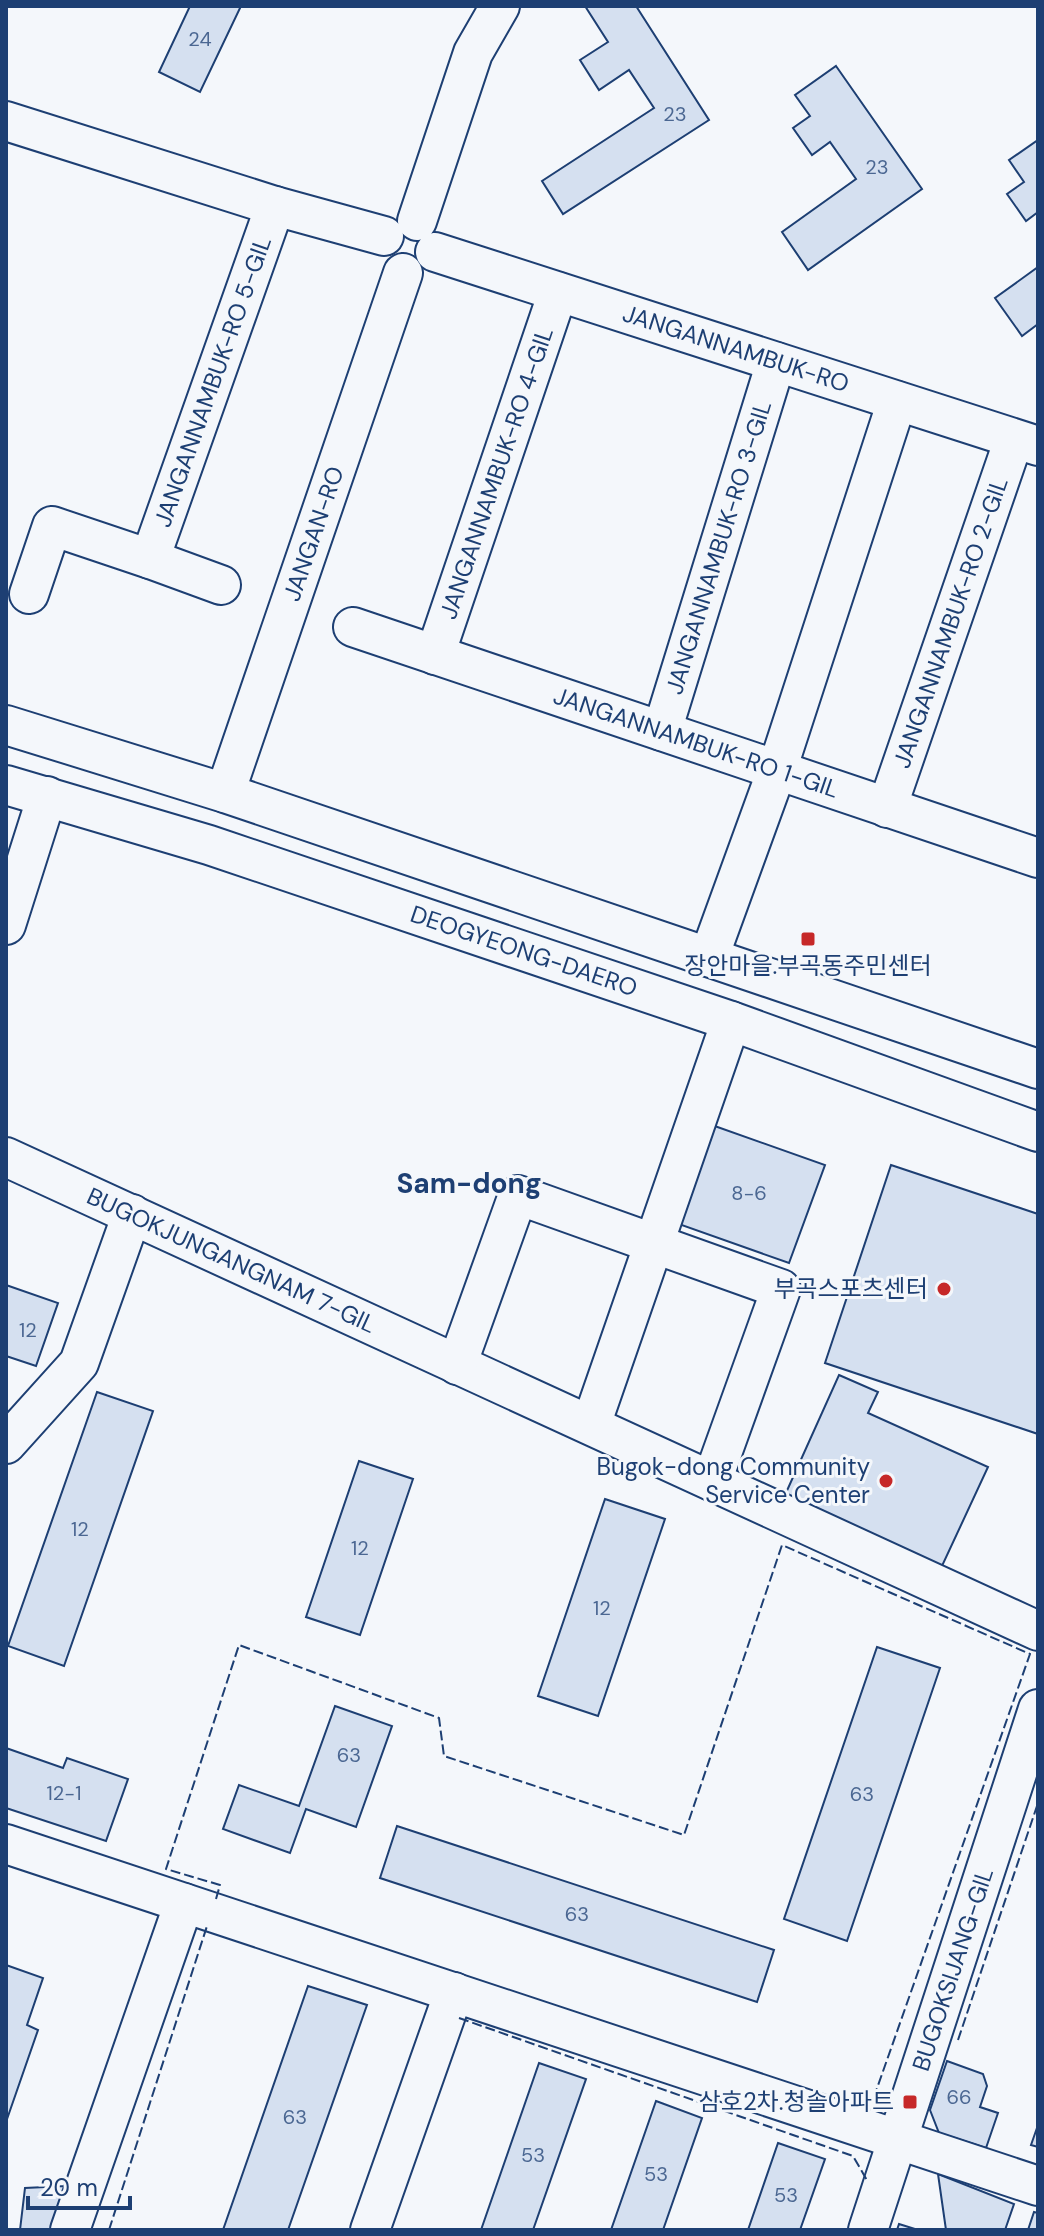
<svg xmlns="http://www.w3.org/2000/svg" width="1044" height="2236" font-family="'DM Sans','Noto Sans KR',sans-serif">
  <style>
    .building { fill: #d5e0f0; stroke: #1d3f73; stroke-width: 2 }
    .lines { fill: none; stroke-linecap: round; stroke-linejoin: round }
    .minor-casing { stroke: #1d3f73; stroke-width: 42 }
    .minor { stroke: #f4f7fb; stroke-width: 38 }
    .fence { stroke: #1d3f73; stroke-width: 2; stroke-dasharray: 10 4; stroke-linecap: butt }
    .poi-dot { fill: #c62828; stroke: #f4f7fb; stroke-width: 3 }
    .labels { text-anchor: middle; stroke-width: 6; stroke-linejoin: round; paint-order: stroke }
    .number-label { font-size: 20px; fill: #4b6792 }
    .street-label { font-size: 24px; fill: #1d3f73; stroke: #f4f7fb }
    .poi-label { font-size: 24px; fill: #1d3f73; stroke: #f4f7fb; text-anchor: end }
    .quarter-label { font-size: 28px; font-weight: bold; fill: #1d3f73; stroke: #f4f7fb }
  </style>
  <rect width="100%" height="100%" fill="#f4f7fb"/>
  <g class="building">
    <polygon points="190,6 241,6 200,92 159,72"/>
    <polygon points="585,6 636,6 709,120 563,214 542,181 654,108 629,70 599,90 580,60 608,42"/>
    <polygon points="836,66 922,189 808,270 782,232 856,179 830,142 812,155 793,128 810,116 795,95"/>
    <polygon points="1038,140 1038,212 1026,221 1007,194 1024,182 1009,160"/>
    <polygon points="1038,267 1038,324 1022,336 995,298"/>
    <polygon points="709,1124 825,1165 789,1263 673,1222"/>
    <polygon points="891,1165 1038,1214 1038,1434 825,1363"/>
    <polygon points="6,1285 58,1303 36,1366 6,1356"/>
    <polygon points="839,1375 878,1392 868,1413 988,1467 942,1566 785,1495"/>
    <polygon points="97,1392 153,1411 64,1666 8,1646"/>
    <polygon points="359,1461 413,1479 360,1635 306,1617"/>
    <polygon points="605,1499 665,1519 598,1716 538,1696"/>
    <polygon points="877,1647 940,1668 847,1941 784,1919"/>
    <polygon points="335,1706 392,1726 356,1827 306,1809 290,1853 223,1829 239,1785 299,1806"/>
    <polygon points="6,1748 63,1768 67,1758 128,1779 106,1841 6,1808"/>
    <polygon points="397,1826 774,1950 757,2002 380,1878"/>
    <polygon points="6,1965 43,1978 27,2025 38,2030 6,2122"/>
    <polygon points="308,1986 367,2005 288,2230 223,2230"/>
    <polygon points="947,2061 983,2074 987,2086 980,2107 998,2113 986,2148 939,2133 930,2110"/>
    <polygon points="539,2063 586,2079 533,2230 481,2230"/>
    <polygon points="656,2101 702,2118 663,2230 611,2230"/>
    <polygon points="1038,2125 1038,2147 1031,2145"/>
    <polygon points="778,2143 825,2159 800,2230 748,2230"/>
    <polygon points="938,2174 1014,2204 1005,2230 946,2230"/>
    <polygon points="66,2186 51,2230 20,2230 25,2188"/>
    <polygon points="1034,2212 1038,2213 1038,2230 1028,2230"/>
    <polygon points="899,2224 915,2229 915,2230 897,2230"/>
  </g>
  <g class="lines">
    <defs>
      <g id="minor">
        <polyline points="6,121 275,206 384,236"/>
        <polyline points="417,221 473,53 500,6"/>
        <path id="s1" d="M435,252L1038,446"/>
        <path id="s2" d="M150,559L275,206"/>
        <polyline points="29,594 52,526 150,559 221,585"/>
        <path id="s3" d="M353,627L1038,858"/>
        <path id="s4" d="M435,655L558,292"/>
        <polyline points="6,725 225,793 1038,1069"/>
        <path id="s5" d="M662,731L776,362"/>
        <path id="s6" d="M6,785L209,845L731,1021L1038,1132"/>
        <path id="s7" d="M225,793L403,273"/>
        <path id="s8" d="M887,808L1014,439"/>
        <polyline points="6,925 47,796"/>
        <polyline points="709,957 777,770 897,401"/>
        <path id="s9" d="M6,1157L1038,1631"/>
        <polyline points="457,1365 518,1195 781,1289 712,1481"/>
        <polyline points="591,1425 731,1021"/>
        <polyline points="6,1444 79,1363 132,1214"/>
        <polyline points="6,1844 1038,2186"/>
        <polyline points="70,2230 184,1903"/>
        <polyline points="370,2230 454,1992"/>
        <path id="s10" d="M868,2230L1038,1709"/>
      </g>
    </defs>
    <use href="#minor" class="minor-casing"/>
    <use href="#minor" class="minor"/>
    <g class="fence">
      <polyline points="216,1899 220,1885 166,1869 239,1645 439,1718 444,1756 684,1835 782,1545 1030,1654 875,2094"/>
      <polyline points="459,2018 853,2156 868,2182"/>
      <polyline points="958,2040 1038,1803"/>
      <polyline points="109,2230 207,1926"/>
    </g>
  </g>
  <g class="poi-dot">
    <rect x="800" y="931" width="16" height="16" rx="4"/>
    <circle cx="944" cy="1289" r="8"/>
    <circle cx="886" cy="1481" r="8"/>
    <rect x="902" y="2094" width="16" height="16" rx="4"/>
  </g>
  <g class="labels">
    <g class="number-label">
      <text x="200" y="46">24</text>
      <text x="675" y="121">23</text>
      <text x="877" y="174">23</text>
      <text x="749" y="1200">8-6</text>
      <text x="28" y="1337">12</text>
      <text x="80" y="1536">12</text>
      <text x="360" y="1555">12</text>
      <text x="602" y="1615">12</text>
      <text x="349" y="1762">63</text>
      <text x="64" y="1800">12-1</text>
      <text x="862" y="1801">63</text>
      <text x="577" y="1921">63</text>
      <text x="959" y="2104">66</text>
      <text x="295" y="2124">63</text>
      <text x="533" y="2162">53</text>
      <text x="656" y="2181">53</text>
      <text x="786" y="2202">53</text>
    </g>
    <g class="street-label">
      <text dy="8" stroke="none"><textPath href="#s1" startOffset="316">JANGANNAMBUK-RO</textPath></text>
      <text dy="8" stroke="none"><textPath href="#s2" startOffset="188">JANGANNAMBUK-RO 5-GIL</textPath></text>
      <text dy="8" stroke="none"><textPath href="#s4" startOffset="192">JANGANNAMBUK-RO 4-GIL</textPath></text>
      <text dy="8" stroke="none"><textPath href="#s7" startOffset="274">JANGAN-RO</textPath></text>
      <text dy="8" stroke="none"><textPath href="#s5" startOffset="192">JANGANNAMBUK-RO 3-GIL</textPath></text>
      <text dy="8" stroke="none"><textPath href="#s8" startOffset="196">JANGANNAMBUK-RO 2-GIL</textPath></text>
      <text dy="8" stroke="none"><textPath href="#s3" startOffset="362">JANGANNAMBUK-RO 1-GIL</textPath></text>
      <text dy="8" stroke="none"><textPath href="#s6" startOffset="544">DEOGYEONG-DAERO</textPath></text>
      <text dy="8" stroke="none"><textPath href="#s9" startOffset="248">BUGOKJUNGANGNAM 7-GIL</textPath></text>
      <text dy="8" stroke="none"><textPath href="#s10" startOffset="274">BUGOKSIJANG-GIL</textPath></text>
    </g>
    <g class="poi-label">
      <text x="808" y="974" text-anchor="middle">장안마을.부곡동주민센터</text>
      <text x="928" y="1297">부곡스포츠센터</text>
      <text x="870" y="1475">Bugok-dong Community<tspan x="870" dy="28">Service Center</tspan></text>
      <text x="894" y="2110">삼호2차.청솔아파트</text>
    </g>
    <g class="quarter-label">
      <text x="469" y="1193">Sam-dong</text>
    </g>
  </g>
  <rect width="1044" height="2236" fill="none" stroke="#1d3f73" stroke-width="16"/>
  <path d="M28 2196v12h102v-12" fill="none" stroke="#1d3f73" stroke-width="4"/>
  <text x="40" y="2196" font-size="24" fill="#1d3f73" stroke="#f4f7fb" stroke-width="6" paint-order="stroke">20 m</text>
</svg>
